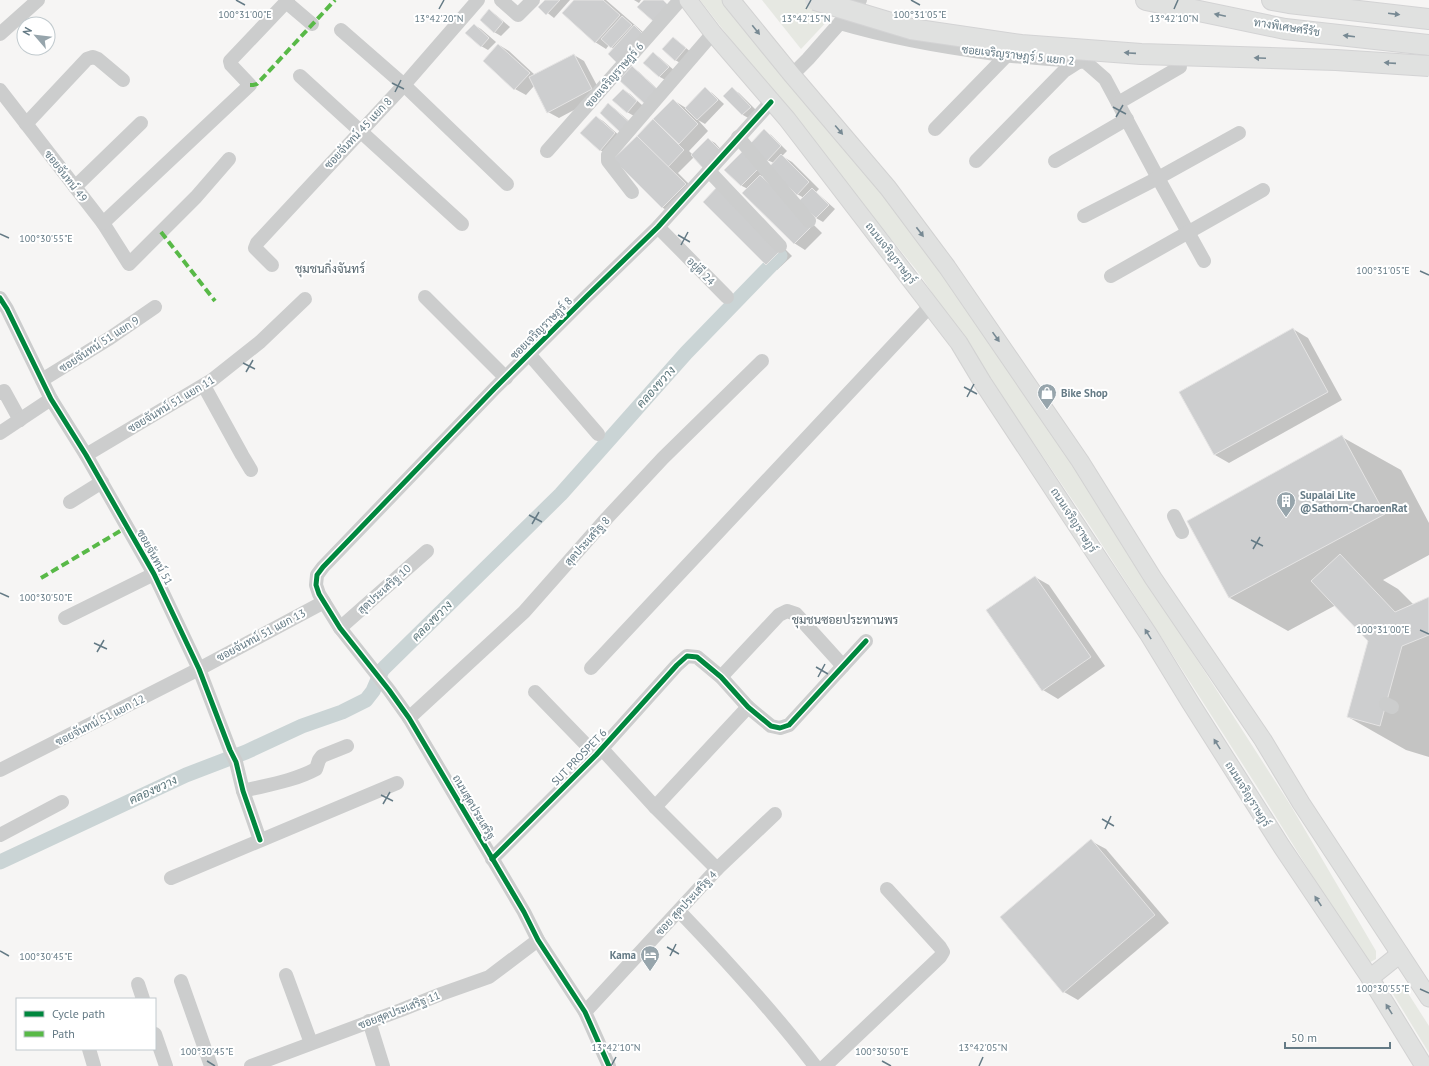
<svg xmlns="http://www.w3.org/2000/svg" width="1429" height="1066" font-family="'PT Sans',Sarabun,sans-serif">
  <style>
    .green { fill: #e6e8e2 }
    .shadow { fill: #0003 }
    .lines { fill: none; stroke-linecap: round; stroke-linejoin: round }
    .canal { stroke: #cad4d5; stroke-width: 15 }
    .building { fill: #cdcecf; stroke: #e5e4e4 }
    .major-casing { stroke: #d2d2d2; stroke-width: 19 }
    .highway-casing { stroke: #d3d3d4; stroke-width: 22 }
    .minor { stroke: #cccdcd; stroke-width: 14 }
    .major { stroke: #e0e1e0; stroke-width: 17 }
    .highway { stroke: #e0e1e0; stroke-width: 20 }
    .highway-bridge-casing { stroke: #d3d3d4; stroke-width: 22; stroke-linecap: butt }
    .highway-bridge { stroke: #e0e1e0; stroke-width: 20 }
    .quiet { stroke: #58b947; stroke-width: 4; stroke-dasharray: 8 4; stroke-linecap: butt }
    .cycleway-casing { stroke: #fff; stroke-width: 8 }
    .cycleway { stroke: #00873e; stroke-width: 5 }
    .oneway { fill: #778993 }
    .ticks { fill: none; stroke: #647a85; stroke-width: 1.5 }
    .labels { text-anchor: middle; stroke-width: 4; stroke-linejoin: round; paint-order: stroke }
    .street-label { font-size: 11px; fill: #647a85; stroke: #fff }
    .poi-label { font-size: 11px; font-weight: bold; fill: #647a85; stroke: #fff; text-anchor: start }
    .neighbourhood-label { font-size: 12px; fill: #52626a; stroke: #fff }
    .water-label { font-size: 12px; font-style: italic; fill: #5b767b; stroke: #fff }
    .ticks-label { font-size: 10px; text-anchor: middle; fill: #647a85; stroke: #fff; stroke-width: 4; stroke-linejoin: round; paint-order: stroke }
  </style>
  <rect width="100%" height="100%" fill="#f6f5f4"/>
  <g class="green">
    <polygon points="700,0 722,0 910,228 1042,418 1291,806 1376,951 1376,959 1367,964 1256,785 1090,526 918,272 780,103"/>
    <polygon points="762,0 847,0 801,49"/>
    <polygon points="1400,984 1404,987 1429,1026 1429,1053 1393,994 1392,991 1395,987"/>
  </g>
  <g class="shadow">
    <polygon points="547,0 570,0 554,18 540,7"/>
    <polygon points="576,0 606,0 651,39 614,49 609,45 606,49 595,42"/>
    <polygon points="634,0 641,0 639,3"/>
    <polygon points="489,11 496,15 510,27 501,36 494,32"/>
    <polygon points="474,25 481,29 496,42 488,50 481,46"/>
    <polygon points="673,39 680,43 692,53 682,64 675,60"/>
    <polygon points="499,45 509,51 535,75 574,55 584,61 602,95 559,118 548,112 534,86 526,95 515,89"/>
    <polygon points="653,53 660,58 675,71 667,81 660,77 645,63"/>
    <polygon points="632,68 639,72 665,96 654,108"/>
    <polygon points="705,89 712,93 724,104 705,124 698,120 708,131 689,151 693,155 708,139 715,143 726,155 694,157 678,173 696,191 674,214 663,208 614,159 673,100 686,108"/>
    <polygon points="732,89 739,93 757,111 750,119 743,115 725,96"/>
    <polygon points="623,90 630,94 643,106 634,116 627,112"/>
    <polygon points="608,105 615,109 637,128 629,137"/>
    <polygon points="596,117 603,121 622,138 607,154 600,150"/>
    <polygon points="764,131 771,135 787,151 782,156 792,162 819,189 816,192 835,209 823,222 816,218 804,198 797,194 774,163 767,160"/>
    <polygon points="726,170 768,170 761,177 771,183 822,233 805,250 794,243 748,189 742,186"/>
    <polygon points="729,193 792,256 777,270 767,264"/>
    <polygon points="1293,329 1308,338 1342,400 1229,463 1215,455"/>
    <polygon points="1342,437 1401,470 1429,523 1429,555 1383,580 1398,589 1414,605 1429,598 1429,757 1406,750 1348,717 1370,641 1336,605 1288,631 1230,598 1188,521"/>
    <polygon points="1035,577 1049,585 1105,666 1058,699 1043,690"/>
    <polygon points="1091,841 1106,849 1169,923 1078,1000 1064,992"/>
  </g>
  <g class="lines">
    <polyline class="canal" points="0,862 186,775 246,752 302,726 342,712 366,700 373,691 382,670 561,494 686,353 780,256"/>
  </g>
  <g class="building">
    <polygon points="545,0 560,0 546,15 538,7"/>
    <polygon points="574,0 603,0 620,15 595,43 562,13"/>
    <polygon points="644,0 663,0 669,6 654,22 637,7"/>
    <polygon points="489,9 503,22 494,33 480,20"/>
    <polygon points="622,16 632,25 611,48 601,39"/>
    <polygon points="474,24 489,38 481,47 465,33"/>
    <polygon points="634,25 644,35 618,64 608,54"/>
    <polygon points="673,37 686,48 675,61 662,49"/>
    <polygon points="498,44 530,73 514,90 483,61"/>
    <polygon points="653,52 669,67 659,77 643,63"/>
    <polygon points="574,54 592,89 547,113 529,77"/>
    <polygon points="632,66 659,91 646,105 619,80"/>
    <polygon points="705,87 718,100 697,120 685,108"/>
    <polygon points="732,87 751,107 742,115 723,96"/>
    <polygon points="623,89 637,101 627,113 612,100"/>
    <polygon points="673,99 698,124 679,144 653,119"/>
    <polygon points="608,103 631,124 622,134 600,113"/>
    <polygon points="596,116 615,133 600,151 580,133"/>
    <polygon points="653,119 684,150 668,167 637,136"/>
    <polygon points="764,129 781,146 767,161 750,144"/>
    <polygon points="637,136 686,184 662,208 613,159"/>
    <polygon points="708,138 720,150 703,168 691,155"/>
    <polygon points="745,149 762,165 741,186 724,170"/>
    <polygon points="781,154 809,182 797,195 769,167"/>
    <polygon points="760,175 812,226 794,244 742,193"/>
    <polygon points="718,186 782,249 766,265 703,202"/>
    <polygon points="812,188 829,205 816,218 799,201"/>
    <polygon points="1293,328 1328,392 1214,455 1179,392"/>
    <polygon points="1342,435 1385,514 1229,598 1187,521"/>
    <polygon points="1340,554 1395,612 1429,597 1429,635 1402,646 1380,726 1347,717 1368,641 1311,581"/>
    <polygon points="1035,576 1091,657 1042,691 986,610"/>
    <polygon points="1091,839 1155,915 1063,993 1000,917"/>
  </g>
  <g class="lines">
    <defs>
      <g id="major">
        <polyline points="688,0 713,33 787,119 959,343 983,383 1149,635 1190,702 1282,847 1370,978 1424,1066"/>
        <polyline points="731,0 792,75 888,188 947,267 1080,461 1153,578 1263,740 1301,803 1429,998"/>
        <polyline points="1370,978 1400,954"/>
      </g>
      <g id="highway">
        <polyline points="1146,0 1285,29 1429,45"/>
        <polyline points="1272,0 1289,3 1429,19"/>
      </g>
    </defs>
    <use href="#major" class="major-casing"/>
    <use href="#highway" class="highway-casing"/>
    <g class="minor">
      <polyline points="501,0 518,15 533,0"/>
      <polyline points="286,2 312,24"/>
      <path d="M840,23C891,38 943,47 996,54C1025,58 1055,59 1085,62L1089,65L1105,79L1158,178L1204,261"/>
      <polyline points="341,30 404,85 507,184"/>
      <polyline points="0,34 38,0"/>
      <polyline points="792,75 808,59 860,0"/>
      <polyline points="300,76 462,224"/>
      <polyline points="0,90 103,223 129,264 196,197 229,159"/>
      <polyline points="1118,103 1180,67"/>
      <polyline points="26,124 87,59 93,57 98,59 123,80"/>
      <polyline points="935,129 1007,55"/>
      <polyline points="738,137 809,221"/>
      <polyline points="547,151 680,0"/>
      <polyline points="976,161 1064,71 1078,62"/>
      <polyline points="1055,161 1127,119"/>
      <polyline points="709,171 780,246"/>
      <polyline points="75,187 141,123"/>
      <polyline points="632,192 608,161 608,155 713,33"/>
      <polyline points="1084,216 1158,178 1239,133"/>
      <polyline points="103,223 250,85 231,65 230,61 288,0"/>
      <polyline points="658,227 727,297"/>
      <polyline points="272,265 255,248 257,243 404,85 478,0"/>
      <polyline points="1111,276 1263,190"/>
      <polyline points="425,297 506,378"/>
      <polyline points="0,298 7,309 51,399 86,455 154,574 199,669 230,750 236,762 243,791 260,840"/>
      <polyline points="529,354 598,434"/>
      <polyline points="42,380 110,338 155,307"/>
      <polyline points="204,386 242,455 251,470"/>
      <polyline points="0,393 4,391 20,420"/>
      <polyline points="0,433 51,399"/>
      <polyline points="86,455 212,380 260,342 305,299"/>
      <polyline points="70,502 102,482"/>
      <polyline points="1174,516 1182,532"/>
      <polyline points="65,618 154,574"/>
      <polyline points="340,628 427,551"/>
      <polyline points="591,668 931,305"/>
      <polyline points="721,677 779,615 787,611 796,614 843,666"/>
      <polyline points="535,692 596,755"/>
      <polyline points="1386,704 1392,707"/>
      <polyline points="409,718 524,612 607,518 663,458 762,361"/>
      <polyline points="602,749 655,807 717,869"/>
      <polyline points="0,770 199,669 324,602"/>
      <path d="M243,791C267,785 294,781 316,769L319,760L322,756L347,746"/>
      <polyline points="655,807 748,707"/>
      <polyline points="0,835 62,802"/>
      <polyline points="492,859 596,755 677,665 687,656 697,657 721,677 748,707 771,726 780,728 789,725 866,641"/>
      <polyline points="171,878 397,783"/>
      <path d="M679,911C727,961 773,1011 815,1066"/>
      <polyline points="286,975 311,1043"/>
      <polyline points="181,981 211,1066"/>
      <polyline points="138,984 143,999"/>
      <polyline points="585,1012 717,869 775,814"/>
      <polyline points="369,1021 383,1066"/>
      <polyline points="155,1034 166,1066"/>
      <polyline points="89,1049 94,1066"/>
      <polyline points="251,1066 401,1010 441,994 489,977 538,940"/>
      <polyline points="609,1066 585,1012 538,940 524,912 409,718 389,690 340,628 319,594 316,585 317,575 323,567 495,388 587,296 658,227 771,102"/>
      <polyline points="825,1066 940,957 943,952 940,947 887,889"/>
    </g>
    <use href="#major" class="major"/>
    <use href="#highway" class="highway"/>
    <defs>
      <polyline id="highway-bridge" points="815,0 911,29 1021,45 1141,54 1336,60 1429,66"/>
    </defs>
    <use href="#highway-bridge" class="highway-bridge-casing"/>
    <use href="#highway-bridge" class="highway-bridge"/>
    <g class="quiet">
      <polyline points="250,85 253,85 257,84 335,0"/>
      <polyline points="161,232 215,301"/>
      <polyline points="41,578 127,527"/>
    </g>
    <defs>
      <g id="cycleway">
        <polyline points="0,298 7,309 51,399 86,455 154,574 199,669 230,750 236,762 243,791 260,840"/>
        <polyline points="492,859 596,755 677,665 687,656 697,657 721,677 748,707 771,726 780,728 789,725 866,641"/>
        <polyline points="609,1066 585,1012 538,940 524,912 409,718 389,690 340,628 319,594 316,585 317,575 323,567 495,388 587,296 658,227 771,102"/>
      </g>
    </defs>
    <use href="#cycleway" class="cycleway-casing"/>
    <use href="#cycleway" class="cycleway"/>
  </g>
  <defs><path id="oneway-solid" d="M-6-.8H1V-3.2L6.5 0L1 3.2V.8H-6Z"/></defs>
  <g class="oneway">
    <use href="#oneway-solid" transform="translate(1394 14) rotate(7)"/>
    <use href="#oneway-solid" transform="translate(1220 15) rotate(-168)"/>
    <use href="#oneway-solid" transform="translate(756 30) rotate(51)"/>
    <use href="#oneway-solid" transform="translate(1349 36) rotate(-173)"/>
    <use href="#oneway-solid" transform="translate(1130 53) rotate(-176)"/>
    <use href="#oneway-solid" transform="translate(1260 58) rotate(-178)"/>
    <use href="#oneway-solid" transform="translate(1390 63) rotate(-176)"/>
    <use href="#oneway-solid" transform="translate(839 130) rotate(50)"/>
    <use href="#oneway-solid" transform="translate(920 232) rotate(53)"/>
    <use href="#oneway-solid" transform="translate(996 337) rotate(55)"/>
    <use href="#oneway-solid" transform="translate(1148 634) rotate(-122)"/>
    <use href="#oneway-solid" transform="translate(1217 744) rotate(-122)"/>
    <use href="#oneway-solid" transform="translate(1318 901) rotate(-124)"/>
    <use href="#oneway-solid" transform="translate(1389 1009) rotate(-122)"/>
  </g>
  <path class="ticks" d="M236,0L245,5M911,0L920,5M439,9L444,0M806,9L811,0M1174,9L1178,0M392,83L404,89M395,92L401,80M1113,107L1126,114M1116,117L1123,105M0,234L9,238M678,235L690,242M681,245L688,232M1420,271L1429,275M243,363L255,369M246,372L253,360M964,387L977,394M967,397L974,384M529,515L542,522M532,524L539,512M1251,540L1263,546M1253,549L1260,537M0,593L9,597M1420,630L1429,634M94,643L107,649M97,652L104,640M816,667L828,674M818,677L825,664M381,795L393,801M383,804L390,792M1102,819L1114,826M1105,829L1111,816M667,947L679,954M0,951L9,956M670,956L676,944M1420,989L1429,993M207,1061L215,1066M882,1061L891,1066M611,1066L616,1057M979,1066L983,1057"/>
  <defs>
    <symbol id="shop-pin" viewBox="-11 -11 22 30"><path d="M0 17L-7.5 6A9.5 9.5 0 1 1 7.5 6Z" fill="#97a5ac" stroke="#fff"/><path d="M-5-2.5h2.3a2.7 3.5 0 0 1 5.4 0H5L5.5 6h-11ZM-1.5-2.5h3a1.5 2.3 0 0 0-3 0Z" fill="#fff"/></symbol>
    <symbol id="building-pin" viewBox="-11 -11 22 30"><path d="M0 17L-7.5 6A9.5 9.5 0 1 1 7.5 6Z" fill="#97a5ac" stroke="#fff"/><path d="M-4-6H4V6H1V3H-1V6H-4ZM-2.5-4.3h1.7v1.8h-1.7ZM.8-4.3h1.7v1.8H.8ZM-2.5-1h1.7V.8h-1.7ZM.8-1h1.7V.8H.8Z" fill="#fff"/></symbol>
    <symbol id="hotel-pin" viewBox="-11 -11 22 30"><path d="M0 17L-7.5 6A9.5 9.5 0 1 1 7.5 6Z" fill="#97a5ac" stroke="#fff"/><path d="M-6-4.5h1.5V1H6V5H4.5V3h-9V5H-6ZM-4 0a1.8 1.8 0 1 1 3.6 0ZM.5 0V-2.5h3Q6-2.5 6 0Z" fill="#fff"/></symbol>
  </defs>
  <g fill-rule="evenodd">
    <use href="#shop-pin" x="1036" y="382" width="22" height="30"/>
    <use href="#building-pin" x="1275" y="490" width="22" height="30"/>
    <use href="#hotel-pin" x="639" y="944" width="22" height="30"/>
  </g>
  <g class="labels">
    <g class="street-label">
      <text transform="translate(1287 27) rotate(9)" y="4">ทางพิเศษศรีรัช</text>
      <text transform="translate(1018 55) rotate(6)" y="4">ซอยเจริญราษฎร์ 5 แยก 2</text>
      <text transform="translate(614 75) rotate(-49)" y="4">ซอยเจริญราษฎร์ 6</text>
      <text transform="translate(358 133) rotate(-47)" y="4">ซอยจันทน์ 45 แยก 8</text>
      <text transform="translate(66 176) rotate(52)" y="4">ซอยจันทน์ 49</text>
      <text transform="translate(891 253) rotate(52)" y="4">ถนนเจริญราษฎร์</text>
      <text transform="translate(701 271) rotate(45)" y="4">อยู่ดี 24</text>
      <text transform="translate(541 328) rotate(-45)" y="4">ซอยเจริญราษฎร์ 8</text>
      <text transform="translate(99 344) rotate(-33)" y="4">ซอยจันทน์ 51 แยก 9</text>
      <text transform="translate(171 404) rotate(-31)" y="4">ซอยจันทน์ 51 แยก 11</text>
      <text transform="translate(1074 520) rotate(57)" y="4">ถนนเจริญราษฎร์</text>
      <text transform="translate(587 541) rotate(-48)" y="4">สุดประเสริฐ 8</text>
      <text transform="translate(155 557) rotate(61)" y="4">ซอยจันทน์ 51</text>
      <text transform="translate(384 589) rotate(-42)" y="4">สุดประเสริฐ 10</text>
      <text transform="translate(261 635) rotate(-28)" y="4">ซอยจันทน์ 51 แยก 13</text>
      <text transform="translate(100 720) rotate(-27)" y="4">ซอยจันทน์ 51 แยก 12</text>
      <text transform="translate(579 757) rotate(-46)" y="4">SUT PROSPET 6</text>
      <text transform="translate(1248 794) rotate(58)" y="4">ถนนเจริญราษฎร์</text>
      <text transform="translate(474 807) rotate(60)" y="4">ถนนสุดประเสริฐ</text>
      <text transform="translate(686 903) rotate(-47)" y="4">ซอย สุดประเสริฐ 4</text>
      <text transform="translate(399 1010) rotate(-21)" y="4">ซอยสุดประเสริฐ 11</text>
    </g>
    <g class="poi-label">
      <text x="1061" y="397">Bike Shop</text>
      <text x="1300" y="499">Supalai Lite<tspan x="1300" dy="13">@Sathorn-CharoenRat</tspan></text>
      <text x="636" y="959" text-anchor="end">Kama</text>
    </g>
    <g class="neighbourhood-label">
      <text x="330" y="273">ชุมชนกิ่งจันทร์</text>
      <text x="845" y="624">ชุมชนซอยประทานพร</text>
    </g>
    <g class="water-label">
      <text transform="translate(656 387) rotate(-48)" y="4">คลองขวาง</text>
      <text transform="translate(432 621) rotate(-45)" y="4">คลองขวาง</text>
      <text transform="translate(153 790) rotate(-25)" y="4">คลองขวาง</text>
    </g>
  </g>
  <g class="ticks-label">
    <text x="245" y="18">100°31'00"E</text>
    <text x="920" y="18">100°31'05"E</text>
    <text x="1174" y="22">13°42'10"N</text>
    <text x="439" y="22">13°42'20"N</text>
    <text x="806" y="22">13°42'15"N</text>
    <text x="46" y="242">100°30'55"E</text>
    <text x="1383" y="274">100°31'05"E</text>
    <text x="46" y="601">100°30'50"E</text>
    <text x="1383" y="633">100°31'00"E</text>
    <text x="46" y="960">100°30'45"E</text>
    <text x="1383" y="992">100°30'55"E</text>
    <text x="616" y="1051">13°42'10"N</text>
    <text x="983" y="1051">13°42'05"N</text>
    <text x="207" y="1055">100°30'45"E</text>
    <text x="882" y="1055">100°30'50"E</text>
  </g>
  <rect x="16" y="998" width="140" height="52" fill="#ffffff" stroke="#c1cace"/>
  <rect x="24" y="1011" width="20" height="6" fill="#00873e" stroke="#c1cace"/>
  <text x="52" y="1018" font-size="12" fill="#647a85">Cycle path</text>
  <rect x="24" y="1031" width="20" height="6" fill="#58b947" stroke="#c1cace"/>
  <text x="52" y="1038" font-size="12" fill="#647a85">Path</text>
  <g transform="translate(36 36) rotate(298)"><circle r="19" fill="#ffffff" stroke="#c1cace"/>
  <path d="M0-3L7 15L0 10L-7 15Z" fill="#97a5ac"/>
  <text y="-6" font-size="11" font-weight="bold" text-anchor="middle" fill="#647a85">N</text>
  </g>
  <path d="M1285 1042v6h105v-6" fill="none" stroke="#647a85" stroke-width="2"/>
  <text x="1291" y="1042" font-size="12" fill="#647a85" stroke="#ffffff" stroke-width="3" paint-order="stroke">50 m</text>
</svg>
